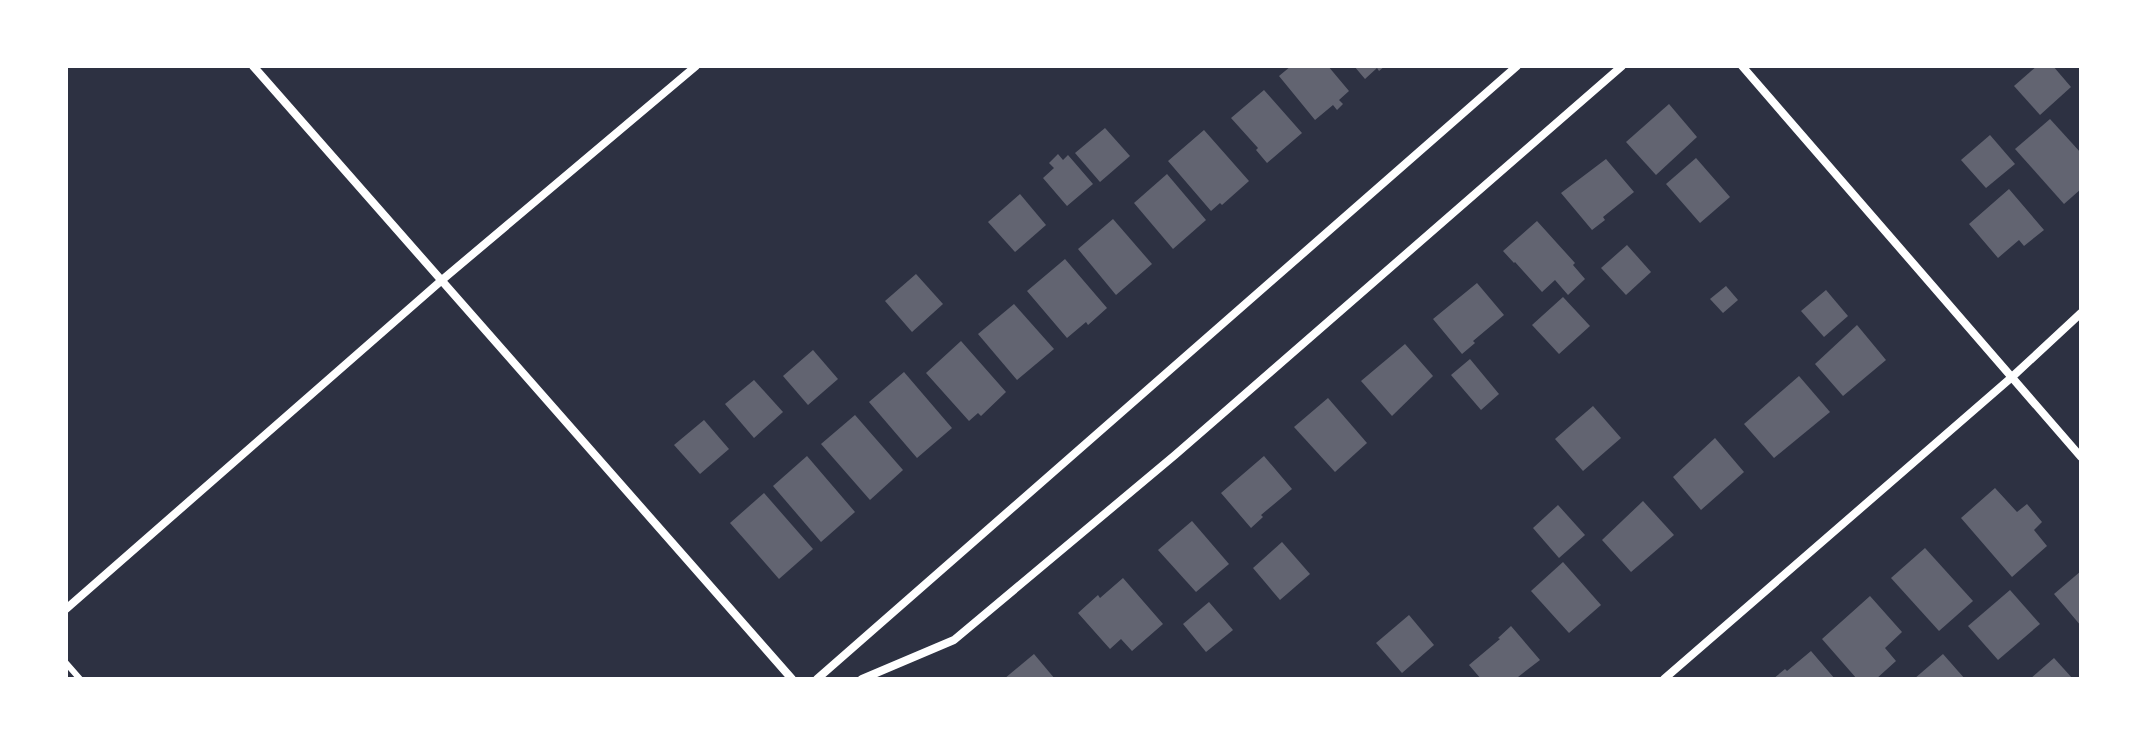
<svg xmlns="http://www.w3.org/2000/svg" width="2147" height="745" font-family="Figtree,sans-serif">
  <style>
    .building { fill: #626471 }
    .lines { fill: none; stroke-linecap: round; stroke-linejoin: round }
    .service { stroke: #fff; stroke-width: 6 }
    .minor { stroke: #fff; stroke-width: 8 }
  </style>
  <rect width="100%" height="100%" fill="#2d3142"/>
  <g class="building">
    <polygon points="1291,66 1328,66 1349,91 1339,100 1343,104 1337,110 1333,105 1315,120 1279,76"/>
    <polygon points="1354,66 1385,66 1379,71 1377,68 1365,79"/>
    <polygon points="2037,66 2053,66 2071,87 2040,115 2014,86"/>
    <polygon points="1264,90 1302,133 1267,163 1256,150 1258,148 1231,118"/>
    <polygon points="1669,104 1697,137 1656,175 1626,142"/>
    <polygon points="2050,119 2081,153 2081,189 2064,204 2015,149"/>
    <polygon points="1105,128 1130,156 1100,182 1075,153"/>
    <polygon points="1204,130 1249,181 1222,205 1220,203 1211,211 1168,161"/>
    <polygon points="1990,135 2015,164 1986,188 1961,160"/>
    <polygon points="1058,154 1063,160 1068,155 1093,184 1067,206 1043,178 1054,168 1049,163"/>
    <polygon points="1696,158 1730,197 1700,223 1666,184"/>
    <polygon points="1606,159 1634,192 1603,217 1605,220 1592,230 1561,193"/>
    <polygon points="1167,174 1206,220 1173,249 1134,203"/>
    <polygon points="2009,189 2044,230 2024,246 2019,240 1998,258 1969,224"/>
    <polygon points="1020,194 1046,225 1015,252 988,222"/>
    <polygon points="1113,219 1152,264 1116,295 1078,249"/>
    <polygon points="1537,221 1575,263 1573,265 1585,279 1568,295 1555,280 1542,292 1515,262 1514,263 1503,251"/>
    <polygon points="1627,245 1651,272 1626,295 1601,268"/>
    <polygon points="1065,259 1107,308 1088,325 1086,322 1067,338 1027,291"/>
    <polygon points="916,274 943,304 912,332 885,301"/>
    <polygon points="1477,283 1504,315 1473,341 1475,343 1462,354 1433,319"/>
    <polygon points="1726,286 1738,300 1723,313 1710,299"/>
    <polygon points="1826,290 1848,316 1824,337 1801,311"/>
    <polygon points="1563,297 1590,326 1559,354 1532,325"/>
    <polygon points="1014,304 1054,349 1017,380 978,334"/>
    <polygon points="1857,325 1886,360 1843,396 1815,364"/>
    <polygon points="961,341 1006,392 981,416 978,413 969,421 926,373"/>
    <polygon points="1405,344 1433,376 1392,416 1361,381"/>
    <polygon points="813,350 838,379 808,405 783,376"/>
    <polygon points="1470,359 1499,394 1481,410 1451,375"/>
    <polygon points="904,372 952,428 917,458 869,402"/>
    <polygon points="1799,376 1830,412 1774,458 1744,424"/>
    <polygon points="754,380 783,412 754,438 725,404"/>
    <polygon points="1328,398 1367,443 1335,472 1294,427"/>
    <polygon points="1593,406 1621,438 1583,471 1555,439"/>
    <polygon points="855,415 903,470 870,500 821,444"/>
    <polygon points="704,420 729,449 700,474 674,445"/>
    <polygon points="1715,438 1744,472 1701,510 1673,477"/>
    <polygon points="807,456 855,512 821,542 773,486"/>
    <polygon points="1264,456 1292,489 1261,515 1263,517 1251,528 1221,493"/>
    <polygon points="1995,488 2017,512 2027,504 2042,522 2034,530 2047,546 2012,577 1961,518"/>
    <polygon points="764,493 813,549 779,579 730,523"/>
    <polygon points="1643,501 1674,535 1631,572 1602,540"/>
    <polygon points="1558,505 1585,535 1559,558 1533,528"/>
    <polygon points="1192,521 1229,564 1196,592 1158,550"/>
    <polygon points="1282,542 1310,574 1280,600 1253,568"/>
    <polygon points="1925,548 1973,601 1939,631 1891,578"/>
    <polygon points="1563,562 1601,605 1569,633 1531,591"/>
    <polygon points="2081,571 2081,626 2054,594"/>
    <polygon points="1123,578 1163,624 1132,651 1121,639 1110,649 1078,613 1098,595 1100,598"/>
    <polygon points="2010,590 2040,624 1998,660 1968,626"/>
    <polygon points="1870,596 1902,632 1885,648 1896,661 1876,679 1857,679 1822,639"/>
    <polygon points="1209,602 1233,630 1206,652 1183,624"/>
    <polygon points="1409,615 1434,645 1402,673 1376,643"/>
    <polygon points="1511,626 1540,660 1518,677 1519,679 1481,679 1469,665 1500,639 1498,638"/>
    <polygon points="1811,651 1835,679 1773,679 1785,669 1787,671"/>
    <polygon points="1034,654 1055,679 1004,679"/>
    <polygon points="1943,654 1965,679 1914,679"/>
    <polygon points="2054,658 2073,679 2030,679"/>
  </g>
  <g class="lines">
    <polyline class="service" points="66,663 80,679"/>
    <g class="minor">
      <polyline points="253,66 792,679"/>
      <polyline points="1742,66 2081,457"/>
      <polyline points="66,609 442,280 696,66"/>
      <polyline points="817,679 1517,66"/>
      <polyline points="862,679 954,640 1175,455 1622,66"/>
      <polyline points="1664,679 2012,377 2081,313"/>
    </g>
  </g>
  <rect width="2147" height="745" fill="none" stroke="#ffffff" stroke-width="136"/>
</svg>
